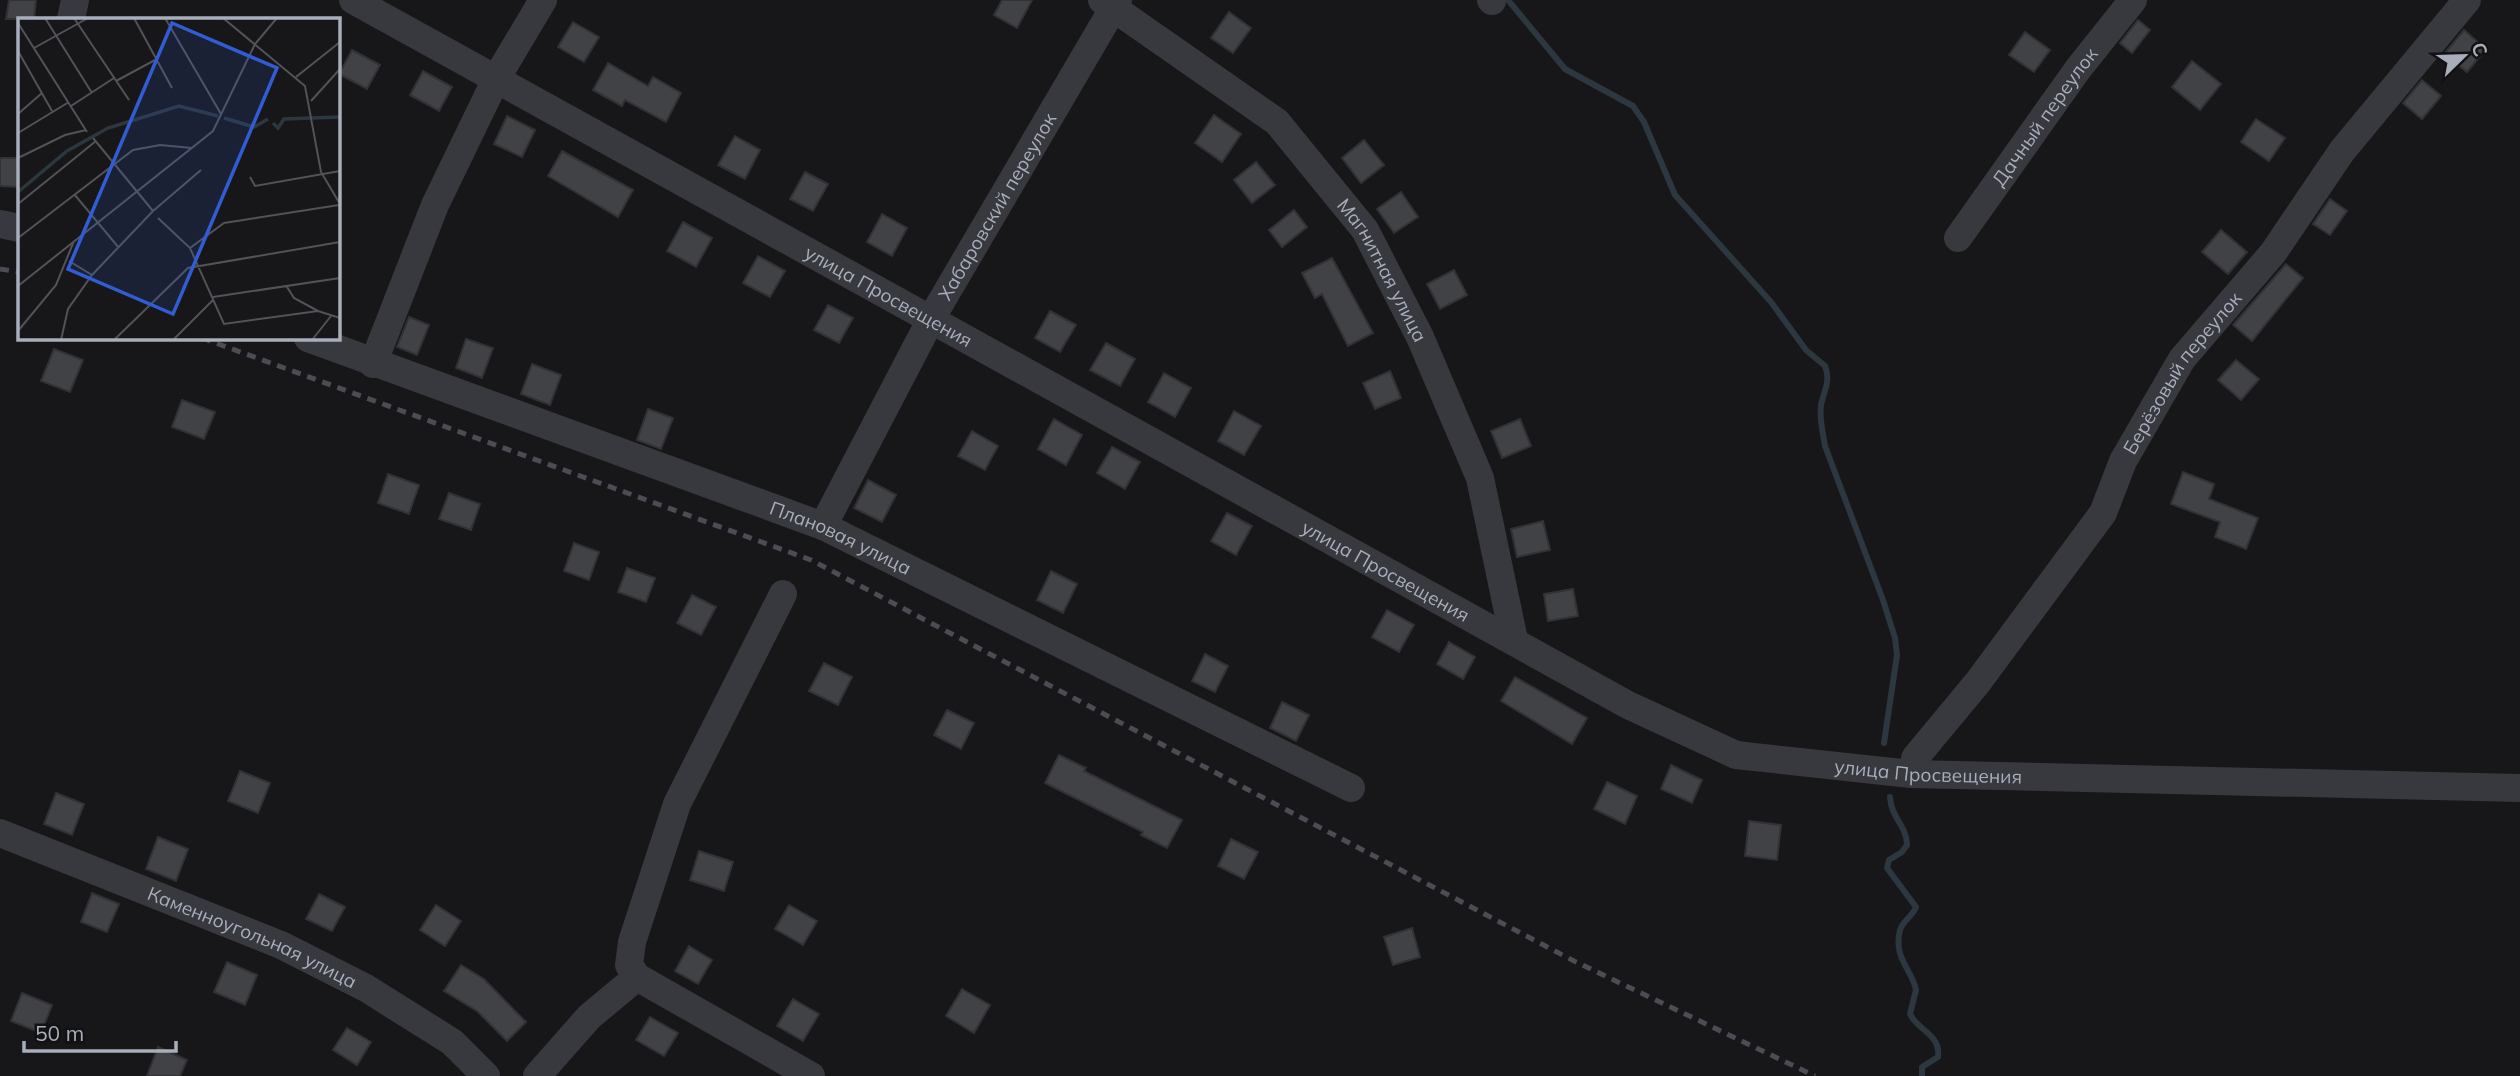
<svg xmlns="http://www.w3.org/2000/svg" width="2520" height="1076" font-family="Mulish,sans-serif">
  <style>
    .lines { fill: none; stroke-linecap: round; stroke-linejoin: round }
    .stream { stroke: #2c373f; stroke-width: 6 }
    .building { fill: #414246; stroke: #313136; stroke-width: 2 }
    .minor { stroke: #38393f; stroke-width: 28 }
    .rail { stroke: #4a4d54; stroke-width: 5; stroke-dasharray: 9 7; stroke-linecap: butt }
    .labels { text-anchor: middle; stroke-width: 6; stroke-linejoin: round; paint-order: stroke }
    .street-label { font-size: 19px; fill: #a8aeba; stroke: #121214 }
    .inset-river { fill: none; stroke: #2c373f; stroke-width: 3.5 }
    .inset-road { fill: none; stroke: #515359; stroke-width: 2 }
    .view { fill: #325cd4; fill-opacity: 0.15; stroke: #325cd4; stroke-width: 3.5 }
    .inset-edge { fill: none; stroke: #a8aeba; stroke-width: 3.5 }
  </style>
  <rect width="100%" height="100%" fill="#171719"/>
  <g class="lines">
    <g class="stream">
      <path d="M1508,0L1565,69L1633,106L1644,122L1675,195L1771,302L1806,350L1825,366C1831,382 1824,390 1821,405C1819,419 1823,433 1825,446L1883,600L1895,638L1897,655L1884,743"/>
      <path d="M1890,797C1891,818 1907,826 1907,845L1902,852L1889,860L1887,868L1916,907C1913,916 1903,920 1900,930C1893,959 1912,969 1916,990L1910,1014C1918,1031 1941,1034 1938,1057L1922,1067V1076"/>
    </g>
  </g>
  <g class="building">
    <polygon points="9,0 36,0 34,19 6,19"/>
    <polygon points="1002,0 1032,0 1017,28 994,15"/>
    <polygon points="1229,12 1251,28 1233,53 1211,38"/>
    <polygon points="2138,20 2150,30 2132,53 2120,43"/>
    <polygon points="573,22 599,37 584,62 558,47"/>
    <polygon points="2464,30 2486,49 2467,72 2444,54"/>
    <polygon points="2025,32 2050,50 2034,72 2009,55"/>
    <polygon points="352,50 380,65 367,89 339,74"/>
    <polygon points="2192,61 2221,84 2200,110 2172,87"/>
    <polygon points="608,63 648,86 653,77 681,93 666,122 625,100 622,106 593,90"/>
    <polygon points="423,71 452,87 439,111 410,95"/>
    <polygon points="2422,80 2441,96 2422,119 2403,103"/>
    <polygon points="1214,115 1241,134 1222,162 1195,143"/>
    <polygon points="507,116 535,130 522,157 494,144"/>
    <polygon points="2256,119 2285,138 2269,161 2241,142"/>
    <polygon points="735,136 760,150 745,179 718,165"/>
    <polygon points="1364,140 1384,165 1361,183 1342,158"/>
    <polygon points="562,151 633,190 618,217 548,176"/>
    <polygon points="0,158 18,158 17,187 0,186"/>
    <polygon points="1256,162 1275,185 1252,203 1234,180"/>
    <polygon points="805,172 828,184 813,211 790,199"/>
    <polygon points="1401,192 1418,217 1394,233 1377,209"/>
    <polygon points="2330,199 2347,211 2330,235 2313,224"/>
    <polygon points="1294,210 1307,227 1282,247 1269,230"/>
    <polygon points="882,214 907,228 892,256 867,242"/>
    <polygon points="683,222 712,238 696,267 667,251"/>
    <polygon points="2221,230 2247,252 2228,274 2202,252"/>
    <polygon points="758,256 785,271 770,297 743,283"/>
    <polygon points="1332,258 1373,333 1348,346 1322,294 1315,298 1302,273"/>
    <polygon points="2286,264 2303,278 2252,341 2233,325"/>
    <polygon points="1454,270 1467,295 1440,309 1427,284"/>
    <polygon points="828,305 853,318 839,343 814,330"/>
    <polygon points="1050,311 1076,325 1060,352 1035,338"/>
    <polygon points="409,317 429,325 417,355 397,347"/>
    <polygon points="466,339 493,348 482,378 456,368"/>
    <polygon points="1106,343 1135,359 1120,386 1090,370"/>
    <polygon points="54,349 83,360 70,392 41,381"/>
    <polygon points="2236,360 2259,379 2241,400 2218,380"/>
    <polygon points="532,364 561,375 550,405 521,394"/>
    <polygon points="1390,371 1401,398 1375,409 1363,383"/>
    <polygon points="1164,373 1191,388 1175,417 1148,402"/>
    <polygon points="182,400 215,412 204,439 172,427"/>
    <polygon points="648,409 673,418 661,449 637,440"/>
    <polygon points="1234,411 1261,426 1244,455 1218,441"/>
    <polygon points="1054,419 1082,435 1066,465 1038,449"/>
    <polygon points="1520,419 1531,446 1502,458 1491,431"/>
    <polygon points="972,431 998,446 985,470 958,456"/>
    <polygon points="1112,447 1140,462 1125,489 1097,473"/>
    <polygon points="2183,472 2214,484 2209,499 2258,518 2246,549 2215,537 2220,522 2171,504"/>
    <polygon points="388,474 419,485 409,514 378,503"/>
    <polygon points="868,480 896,495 882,522 854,508"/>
    <polygon points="449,493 480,504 471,530 439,519"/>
    <polygon points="1227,513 1252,526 1236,555 1211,541"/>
    <polygon points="1543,521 1550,550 1517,557 1511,529"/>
    <polygon points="574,543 599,552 589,580 564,571"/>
    <polygon points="627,568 655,578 646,602 618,592"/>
    <polygon points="1051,571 1077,584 1063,613 1037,600"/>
    <polygon points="1573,589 1578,616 1548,621 1544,594"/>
    <polygon points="692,595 716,607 701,635 677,623"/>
    <polygon points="1387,610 1414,625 1399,652 1372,637"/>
    <polygon points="1449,642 1475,657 1463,679 1437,664"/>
    <polygon points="1205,654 1228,666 1215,692 1192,681"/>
    <polygon points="824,663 852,677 838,705 809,691"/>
    <polygon points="1515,677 1587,718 1572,744 1501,701"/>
    <polygon points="1282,702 1309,715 1296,741 1270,728"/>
    <polygon points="947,710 974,723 961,749 934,735"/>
    <polygon points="1059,755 1086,768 1084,771 1182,820 1167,848 1141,835 1143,832 1045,783"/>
    <polygon points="1671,765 1702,780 1692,803 1661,789"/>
    <polygon points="240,771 270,783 258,813 228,801"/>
    <polygon points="1607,782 1637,796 1625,824 1594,809"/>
    <polygon points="56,793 84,804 72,835 44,824"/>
    <polygon points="1749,821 1781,825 1777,860 1745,856"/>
    <polygon points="158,837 188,849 176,881 146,869"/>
    <polygon points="1231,839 1258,852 1244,879 1218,866"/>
    <polygon points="699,851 733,862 724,891 690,880"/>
    <polygon points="92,893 119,904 107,932 81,922"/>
    <polygon points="319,894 345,907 332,931 306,919"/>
    <polygon points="436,905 461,921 445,946 420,930"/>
    <polygon points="789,905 817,921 803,945 775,929"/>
    <polygon points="1412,928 1420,957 1393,965 1384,937"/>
    <polygon points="689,946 712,960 698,984 675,971"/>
    <polygon points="227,962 257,975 245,1005 214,992"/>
    <polygon points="461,965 484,979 526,1022 507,1041 477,1011 444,991"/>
    <polygon points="962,989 990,1005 974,1033 946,1016"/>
    <polygon points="22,993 52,1005 41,1033 11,1021"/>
    <polygon points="793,999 819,1014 803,1041 777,1026"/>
    <polygon points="650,1017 678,1033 664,1056 636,1040"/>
    <polygon points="347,1028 371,1042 357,1065 333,1050"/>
    <polygon points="158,1047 187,1060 180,1076 147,1076"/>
  </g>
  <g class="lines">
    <g class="minor">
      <path id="s1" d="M353,0L1628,705L1736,755L1911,774L2520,788"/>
      <path id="s2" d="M1102,0L1277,122L1365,230L1420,337L1480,478L1514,640"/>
      <polyline points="1491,0 1492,1"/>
      <polyline points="71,19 75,0"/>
      <polyline points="0,224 19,228"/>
      <path id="s3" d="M1958,238L2078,69L2133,0"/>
      <path id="s4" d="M308,338L823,526L1351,788"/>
      <polyline points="373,364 435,205 496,79 543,0"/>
      <path id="s5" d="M823,526L931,319L1118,0"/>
      <path id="s6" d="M1915,758L1978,682L2103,513L2123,461L2182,359L2273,253L2342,151L2467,0"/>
      <path id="s7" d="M0,833L281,945L366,988L452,1042L486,1076"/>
      <polyline points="637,977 811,1076"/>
      <polyline points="537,1076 589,1017 637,977 629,965 632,942 677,804 783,594"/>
    </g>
    <g class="rail">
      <polyline points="0,269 19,272"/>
      <polyline points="202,338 811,560 1574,961 1815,1076"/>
    </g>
  </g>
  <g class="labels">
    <g class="street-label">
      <text dy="7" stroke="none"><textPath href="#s3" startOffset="149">Дачный переулок</textPath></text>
      <text dy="7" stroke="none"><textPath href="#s5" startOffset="364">Хабаровский переулок</textPath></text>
      <text dy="7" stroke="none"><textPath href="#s2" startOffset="396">Магнитная улица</textPath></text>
      <text dy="7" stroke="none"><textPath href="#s1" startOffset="612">улица Просвещения</textPath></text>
      <text dy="7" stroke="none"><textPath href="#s6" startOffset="471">Берёзовый переулок</textPath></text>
      <text dy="7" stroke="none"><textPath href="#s4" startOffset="569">Плановая улица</textPath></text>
      <text dy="7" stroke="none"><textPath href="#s1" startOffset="1180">улица Просвещения</textPath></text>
      <text dy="7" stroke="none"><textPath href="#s1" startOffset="1769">улица Просвещения</textPath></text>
      <text dy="7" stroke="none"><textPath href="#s7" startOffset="273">Каменноугольная улица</textPath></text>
    </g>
  </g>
  <g transform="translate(18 18)">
    <rect width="322" height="322" fill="#171719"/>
    <path class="inset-river" d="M206,100L236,109L250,101M255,105L260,110L266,101L322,99M0,174L49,133L90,110L161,88L200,98"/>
    <path class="inset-road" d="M27,0L74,75M56,0L111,82M116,0L154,70M147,0L203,96M205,0L287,68L303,154L322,186M0,5L69,114M16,30L70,0M0,33L34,93M278,59L322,24M98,63L137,42M293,83L322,51M53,88L96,60M0,96L24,75M0,115L51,84M75,120L135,193M0,140L47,117L68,112M232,159L237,168L322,153M56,176L101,230M0,186L78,123M140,200L172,230L206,306L300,293L322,300M0,220L115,132L142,127L174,130M172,230L206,205L321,187M51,243L74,257M0,268L195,113L237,26L259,0M269,269L276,280L300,293M195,279L322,260M0,313L38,267L56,223M43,322L50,291L74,257L135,193L183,152M96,322L170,250L322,224M155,322L195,282M294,322L313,298"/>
    <path class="view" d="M154,5L259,50L155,296L50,251Z"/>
    <rect width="322" height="322" class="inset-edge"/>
  </g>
  <g transform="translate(2464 56) rotate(67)" stroke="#121214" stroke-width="5" paint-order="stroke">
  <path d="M0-5L12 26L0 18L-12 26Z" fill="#a8aeba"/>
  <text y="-10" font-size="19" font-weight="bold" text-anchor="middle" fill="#a8aeba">С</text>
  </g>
  <path d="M24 1041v10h152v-10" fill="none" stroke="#a8aeba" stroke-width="3.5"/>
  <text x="35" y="1041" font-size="21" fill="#a8aeba" stroke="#121214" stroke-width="5" paint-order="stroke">50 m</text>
</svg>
